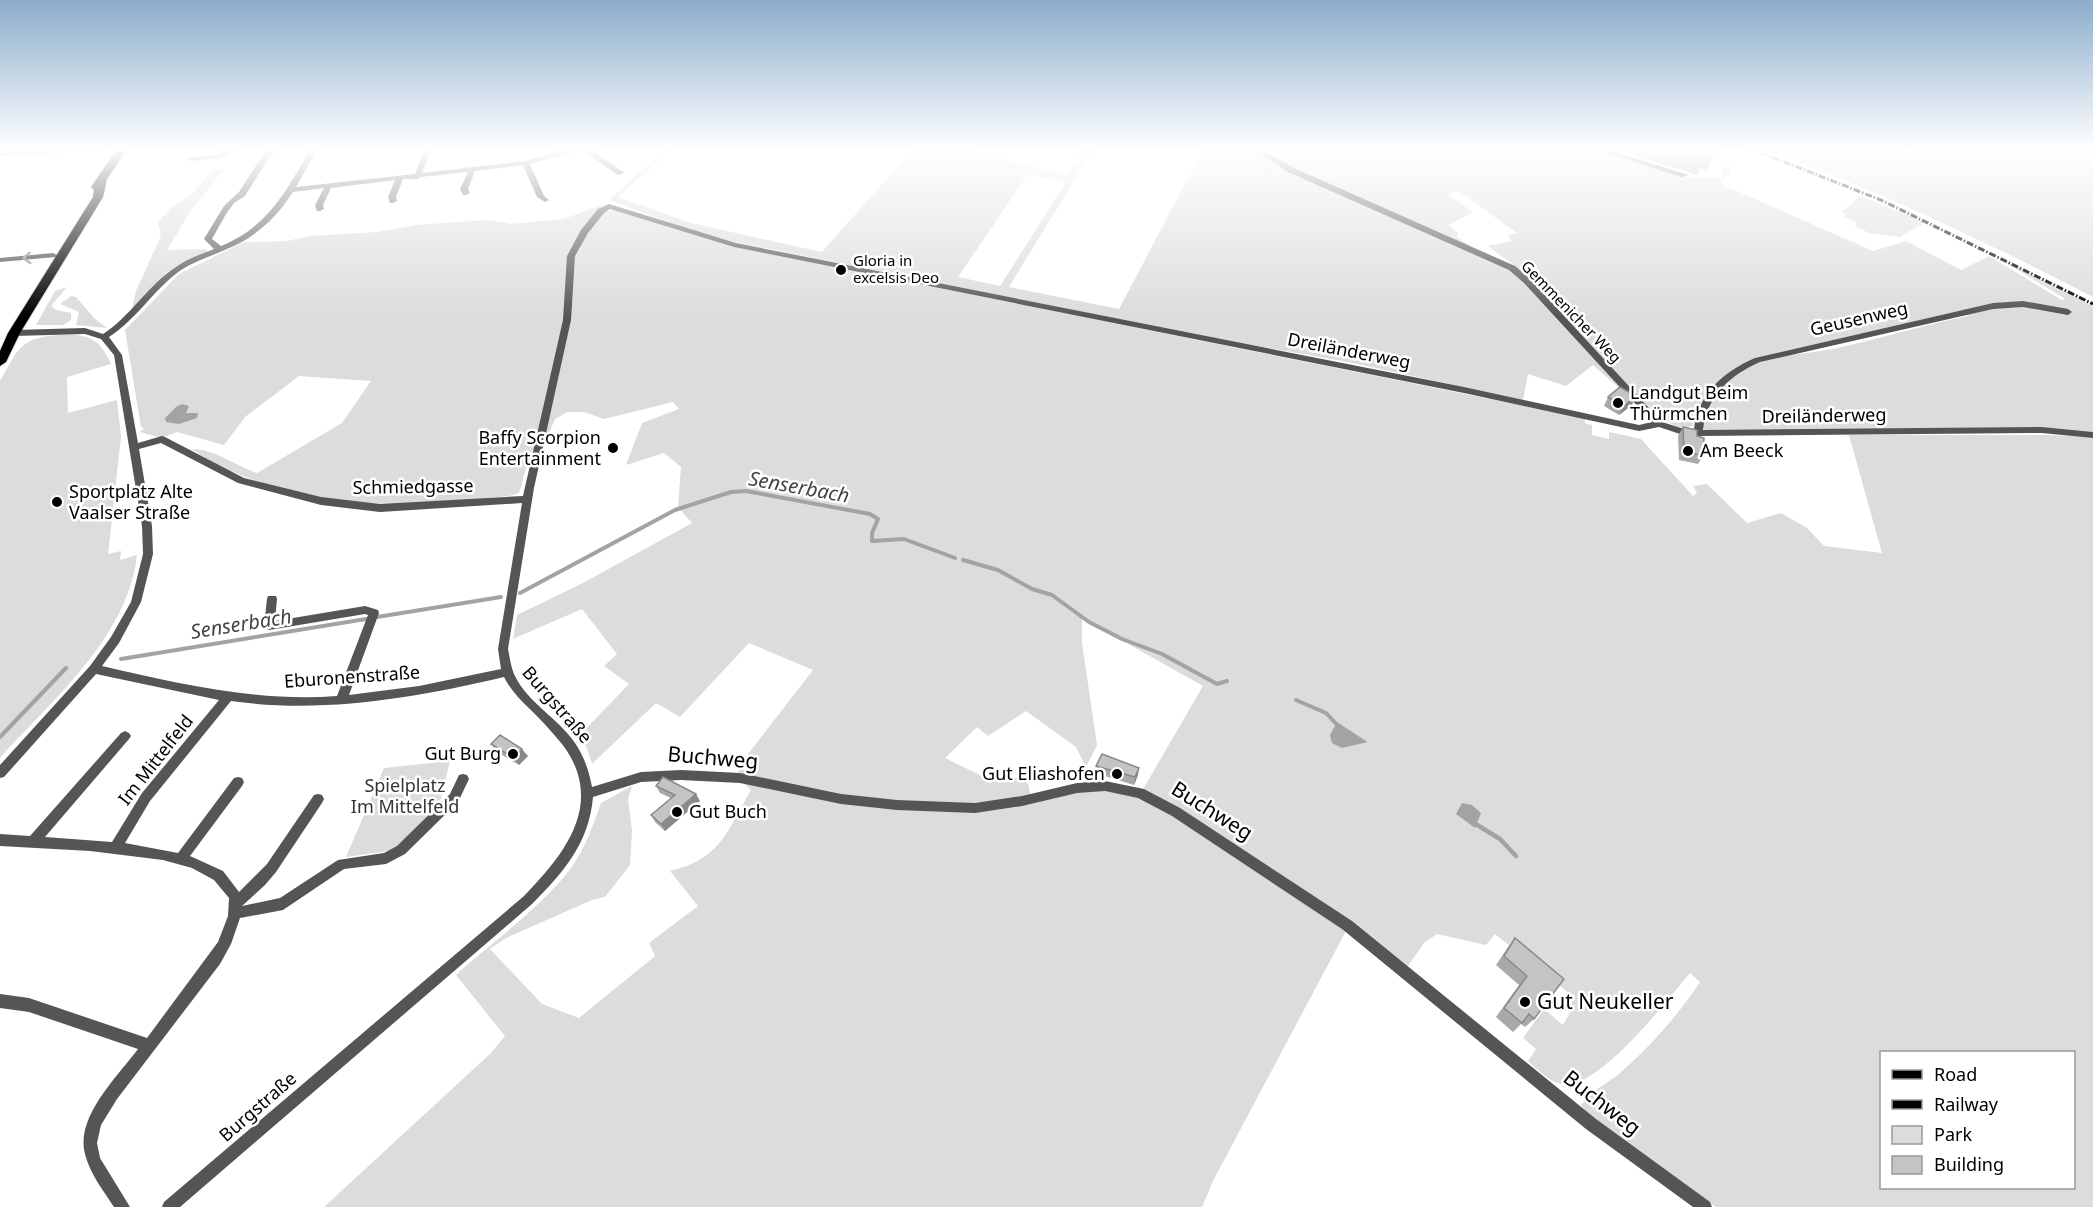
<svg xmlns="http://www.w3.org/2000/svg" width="2093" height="1207" font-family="'Noto Sans',sans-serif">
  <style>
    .green { fill: #dcdcdc; fill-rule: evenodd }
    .water { fill: #a3a3a3 }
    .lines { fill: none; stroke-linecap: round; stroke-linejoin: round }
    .stream-far1 { stroke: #a3a3a3; stroke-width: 4 }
    .stream { stroke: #a3a3a3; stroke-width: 4.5 }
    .primary-casing { stroke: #dbdbdb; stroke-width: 2 }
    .minor { fill: #555; fill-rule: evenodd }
    .tertiary { fill: #555; fill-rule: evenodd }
    .primary { fill: #000; fill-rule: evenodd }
    .rail { stroke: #000; stroke-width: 3; stroke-dasharray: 7 2 1.5 2; stroke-linecap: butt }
    .wall { fill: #a9a9a9 }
    .shaded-wall { fill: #898989 }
    .building { fill: #c4c4c4; stroke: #898989; stroke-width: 1.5 }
    .oneway { stroke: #999 }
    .poi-dot { fill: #000; stroke: #fff; stroke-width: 2 }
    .labels { text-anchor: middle; stroke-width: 5; stroke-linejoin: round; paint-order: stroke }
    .far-poi-label { font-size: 15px; fill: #000; stroke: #fff; text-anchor: start }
    .far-street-label { font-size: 15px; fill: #000; stroke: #fff }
    .street-label { font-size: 18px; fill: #000; stroke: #fff }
    .poi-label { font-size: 18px; fill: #000; stroke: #fff; text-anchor: start }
    .park-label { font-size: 18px; fill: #333; stroke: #fff }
    .water-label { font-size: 20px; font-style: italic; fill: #444; stroke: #fff }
    .near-street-label { font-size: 21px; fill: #000; stroke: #fff }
    .near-poi-label { font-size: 21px; fill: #000; stroke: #fff; text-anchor: start }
  </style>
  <rect width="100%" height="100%" fill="#fff"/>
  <g class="green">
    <path d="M666,148H673L618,197L691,223L822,252L914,148H960L1067,175L1084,148H1094L1009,287L1119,309L1204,148H1248L1287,171L1502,267L1515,266L1488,246L1512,241L1508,235L1517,233L1459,191L1447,194L1473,212L1448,225L1458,233L1457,237L1479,252L1298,171L1257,148H1589L1690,178H1720L1723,175L1720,173L1727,164L1730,166V172L1721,182L1723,185L1873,251L1906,241L1961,270L1989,256L2062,300L2065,299L1993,255L2093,306V432L2040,427L1706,431L1702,427C1708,404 1719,384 1739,371C1767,354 1803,355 1833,349C1879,339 1923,325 1969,316L1962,310L1749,360C1721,375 1701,396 1693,426C1665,434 1657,402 1634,401L1593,365L1566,386L1528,374L1523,400L1348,362L1201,336L731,241L687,229L609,200ZM1028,174L1066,182L1000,286L958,277Z"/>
    <path d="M1761,148H1897L1907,155L1921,148H2093V297C1985,241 1876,189 1761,148Z"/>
    <polygon points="225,169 191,210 167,250 206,249 208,252 167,272 131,312 136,291 161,236 158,222 173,206 192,194 212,171"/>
    <polygon points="1860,196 1925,222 1900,237 1869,233 1855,226 1856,222 1843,216 1846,214 1842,212"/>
    <path d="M604,204L585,226L594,225L604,213L615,209L735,247L1585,418V423L1592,425V435L1609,439V432L1641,439L1693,496L1697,493L1693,486L1707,484L1747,523L1781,513L1807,528L1824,546L1882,553L1849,435H2046L2093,437V1207H1716L1588,1115L1581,1105C1592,1089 1606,1085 1620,1073C1650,1047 1678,1015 1700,982L1690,973C1668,999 1598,1091 1562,1084C1549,1082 1537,1069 1528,1061L1536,1049L1523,1038L1544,1009L1563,1025L1572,1009L1571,995L1495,934L1486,945L1437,934L1424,943L1408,966L1349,922L1142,791L1203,686L1082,618V643L1097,745L1086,767L1076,747L1026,711L988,736L977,727L945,758L984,777L1024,778L1029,786L1030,797L1106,790L1139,796L1174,814L1346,931L1214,1179L1202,1207H324L491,1053L505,1036L456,975C490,944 548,902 573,865C586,846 593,825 601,803L632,786L628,799L632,831L630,865L605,897L592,900L506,938L490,949L542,1004L579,1018L655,956L649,943L698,906L670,871C721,859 727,831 751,790L740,779L738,767L813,670L749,643L680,717L656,703L592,764L587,748L579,736L629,684L604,666L617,654L582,609L513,639L517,615L583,583L692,523L678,507L681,467L664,453L626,465L642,423L679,409L673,402L604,419L584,412H567L555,419L549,433L530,454L519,493L509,496C471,499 432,505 394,504C326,503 249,488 192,449C215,449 236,466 257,473L342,423L371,381L299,376L245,417L224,445L177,432L161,438L140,432L144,428L141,427L125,330L179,274L244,242L287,241L309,236L377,232L416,225L487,220L511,224L564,219ZM1882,1052H2074V1188H1882Z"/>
    <polygon points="67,287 51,306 56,310 71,313 71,320 63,325 36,325 55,291"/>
    <polygon points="71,296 76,297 95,319 107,328 76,325 79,312 60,304"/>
    <path d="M58,335C88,334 99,337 111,364L67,377L68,413L117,400L121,437L108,554L121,551L120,560L137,555C128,637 52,700 0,758V381C18,350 19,338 58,335Z"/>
    <polygon points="450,761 439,806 396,850 346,857 384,768"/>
  </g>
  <g class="water">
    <polygon points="182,404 189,406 186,413 198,413 197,418 179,424 166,422 165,418 176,407"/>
    <polygon points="1337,722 1366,741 1368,742 1342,748 1332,743 1330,735"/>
    <polygon points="1462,803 1472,805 1481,813 1475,828 1456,814"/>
  </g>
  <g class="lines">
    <g class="stream-far1">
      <polyline points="963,560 998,570 1032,589 1052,595 1089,622 1122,639 1162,654 1217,684 1227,681"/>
      <polyline points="520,593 675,510 731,492 746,491 870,514 878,519 872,533 872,541 904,539 955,558"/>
      <polyline points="377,617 501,597"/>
      <polyline points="121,659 366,619"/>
      <polyline points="1296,700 1326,713 1339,727"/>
      <polyline points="0,737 66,668"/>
    </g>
    <polyline class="stream" points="1474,823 1500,839 1516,856"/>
    <defs>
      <polygon id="primary" points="118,148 128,148 107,179 103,197 20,333 6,362 0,366 0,351 8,333 93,197 94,190 91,187"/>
    </defs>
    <use href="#primary" class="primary-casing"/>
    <g class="minor">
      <polygon points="227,148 236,148 224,158 190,161 186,159 190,157 219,154"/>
      <path d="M274,148H283L270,156L245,196L234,203L226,214L212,239L221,246C269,226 286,191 311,148H318L296,187L415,174L425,148H432L422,173L525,161L569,148H589L625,173L618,175L581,150L530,164L544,196L549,200L545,202L537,197L523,165L475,171L468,189L470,193L466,195H463L460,189L468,172L420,177L417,179H403L396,197L397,201L393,203H390L388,197L395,180L331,188L323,205L324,209L320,211H317L315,205L324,188L293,192C276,218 256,237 227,249C212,256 195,261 181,270C154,289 137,319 109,337L122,355L138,443L162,436L165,437L244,478L321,497L380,504L523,496L563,320L567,256L581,230L598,209L609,204L736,243L1464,387L1639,425L1652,422L1524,283L1509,270L1288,172L1250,148H1259L1294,168L1515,266L1530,279L1662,422L1681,428L1694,429C1698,394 1724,371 1755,358L1993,303L2023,301L2068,309L2072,312L2068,315L2023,307L1993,309L1760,362C1730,375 1707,396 1703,430L2042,427L2093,432V438L2042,433L1698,436L1680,434L1659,427L1639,431L1464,393L734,247L610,209L604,213L588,233L575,256L571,320L534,488L508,649C510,658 511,668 515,676C527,702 559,719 575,743C584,756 589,771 592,787L641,772L681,770L740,773L841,794L897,800L975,803L1022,796L1077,783L1105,781L1144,789L1180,808L1352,921L1596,1119L1710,1202L1712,1207H1693L1586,1129L1342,929L1172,816L1138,798L1105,791L1077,793L1022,806L975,813L897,810L841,804L740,783L681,780L641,782L593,797C589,843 564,872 532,904L180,1207H162L164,1202L524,896C563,856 603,807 567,751C562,743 555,736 549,729C534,711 515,699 504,677C414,698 323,714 231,701L150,801L125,843L178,853L234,778L238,777L242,778L244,782L242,786L190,856L223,871L239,892L267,864L314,795L318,794L322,795L324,799L322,803L276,872L265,885L242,906L280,898L338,860L384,853L397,846L450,794L459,775L463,774L467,775L469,779L458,802L405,854L386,864L344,869L283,910L240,918L231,944L220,964L117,1099L101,1125L97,1143L100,1158L130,1207H114C103,1190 90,1174 85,1154C75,1117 118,1076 138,1049L29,1012L0,1008V994L29,998L147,1038L218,942L228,916L229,898L214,880L192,868L163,860L90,851L0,846V834L30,836L121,733L125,731L129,733L131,736L129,739L45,837L112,842L142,793L219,700L96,674L4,777L0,778V765L90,666L111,637L131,602L143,554L142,526L114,355L101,339L85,334L14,336L10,333L14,330L85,328L103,334C131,316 148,285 176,267C187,259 201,254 214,249L204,239L224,206L239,192L264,153ZM161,443L238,483L321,505L380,512L522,503L498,649L501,669L419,686L349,695L379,613L378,610L365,606L275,621L277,599L276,596H268L267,599L264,626L265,629L269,630L365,614L368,615L337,696C257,702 180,684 102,666L119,643L141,602L153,554L152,526L139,449Z"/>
      <polygon points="1589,148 1601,148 1689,175 1682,177"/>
      <polygon points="53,253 57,255 56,257 0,262 0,258"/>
    </g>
    <polygon class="tertiary" points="51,148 103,148 99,150 0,156 0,152"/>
    <use href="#primary" class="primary"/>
    <polyline class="rail" points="1749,148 1881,200 2093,304"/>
  </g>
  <g class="wall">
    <polygon points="1610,148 1717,148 1707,170 1700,168 1697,175"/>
    <polygon points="1608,397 1632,405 1619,415 1604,406"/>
    <polygon points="1683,427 1697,436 1703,456 1698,464 1679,460 1678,436"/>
    <polygon points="491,744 528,756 519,765 497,752"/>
    <polygon points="1096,766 1138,775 1134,785 1095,773"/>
    <polygon points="656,786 700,801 665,831 655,822 651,815 671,798 660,793"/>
    <polygon points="1515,938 1564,979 1534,1019 1525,1027 1521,1024 1513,1032 1496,1017 1519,985 1496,965 1508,947"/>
  </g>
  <g class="shaded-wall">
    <polygon points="1636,396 1632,405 1619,415 1624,406"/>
    <polygon points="522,749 528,756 519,765 514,758"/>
    <polygon points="1139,768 1138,775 1134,785 1135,777"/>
    <polygon points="696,794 700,801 665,831 661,824"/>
  </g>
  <g class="building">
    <polygon points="1672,148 1717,148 1715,153 1709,151 1705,159"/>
    <polygon points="1620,387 1636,396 1624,406 1608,397"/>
    <polygon points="1683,427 1697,430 1697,436 1704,438 1703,456 1684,451"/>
    <polygon points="500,735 522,749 514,758 491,744"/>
    <polygon points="1102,754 1139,768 1135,777 1096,766"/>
    <polygon points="663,777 696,794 661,824 651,815 675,795 656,786"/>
    <polygon points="1515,938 1564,979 1534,1019 1529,1014 1522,1023 1504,1008 1527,976 1504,956"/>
  </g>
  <defs><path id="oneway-chevron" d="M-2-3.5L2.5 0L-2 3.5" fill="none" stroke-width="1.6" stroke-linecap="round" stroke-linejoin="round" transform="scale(1.5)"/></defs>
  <use class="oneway" href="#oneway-chevron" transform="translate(27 258) rotate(176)"/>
  <linearGradient id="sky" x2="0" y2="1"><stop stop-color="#8cadcc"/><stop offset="0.47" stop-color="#fff"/><stop offset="1" stop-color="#fff" stop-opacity="0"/></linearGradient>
  <rect width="2093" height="317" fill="url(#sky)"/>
  <g class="poi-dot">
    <circle cx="841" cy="270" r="6"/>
    <circle cx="1618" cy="403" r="6"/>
    <circle cx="613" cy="448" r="6"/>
    <circle cx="1688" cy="451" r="6"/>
    <circle cx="57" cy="502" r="6"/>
    <circle cx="513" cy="754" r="6"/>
    <circle cx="1117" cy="774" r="6"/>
    <circle cx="677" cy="812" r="6"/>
    <circle cx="1525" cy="1002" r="6"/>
  </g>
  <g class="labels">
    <g class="far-poi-label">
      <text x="853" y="266">Gloria in<tspan x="853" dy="17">excelsis Deo</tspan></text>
    </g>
    <g class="far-street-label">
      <text transform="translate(1571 312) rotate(46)" y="5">Gemmenicher Weg</text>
    </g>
    <g class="street-label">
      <text transform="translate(1859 319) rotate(-13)" y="6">Geusenweg</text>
      <text transform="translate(1349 351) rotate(11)" y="6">Dreiländerweg</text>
      <text transform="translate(1824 416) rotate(-1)" y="6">Dreiländerweg</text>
      <text transform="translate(413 487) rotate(-1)" y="6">Schmiedgasse</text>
      <text transform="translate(352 677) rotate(-4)" y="6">Eburonenstraße</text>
      <text transform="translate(557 705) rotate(49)" y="6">Burgstraße</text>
      <text transform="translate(156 760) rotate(-52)" y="6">Im Mittelfeld</text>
      <text transform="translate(258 1107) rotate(-41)" y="6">Burgstraße</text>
    </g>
    <g class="poi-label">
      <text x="1630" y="399">Landgut Beim<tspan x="1630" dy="21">Thürmchen</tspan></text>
      <text x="601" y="444" text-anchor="end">Baffy Scorpion<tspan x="601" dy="21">Entertainment</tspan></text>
      <text x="1700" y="457">Am Beeck</text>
      <text x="69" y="498">Sportplatz Alte<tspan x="69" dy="21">Vaalser Straße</tspan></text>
      <text x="501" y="760" text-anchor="end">Gut Burg</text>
      <text x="1105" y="780" text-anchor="end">Gut Eliashofen</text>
      <text x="689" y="818">Gut Buch</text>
    </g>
    <g class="park-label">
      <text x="405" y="792">Spielplatz<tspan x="405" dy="21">Im Mittelfeld</tspan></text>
    </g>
    <g class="water-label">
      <text transform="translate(799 487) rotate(10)" y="7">Senserbach</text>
      <text transform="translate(241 624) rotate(-9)" y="7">Senserbach</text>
    </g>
    <g class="near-street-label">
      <text transform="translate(713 758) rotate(5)" y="7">Buchweg</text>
      <text transform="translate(1212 811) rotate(32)" y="7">Buchweg</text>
      <text transform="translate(1602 1103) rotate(38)" y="7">Buchweg</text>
    </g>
    <g class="near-poi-label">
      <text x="1537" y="1009">Gut Neukeller</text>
    </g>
  </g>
  <rect x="1880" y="1051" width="195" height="138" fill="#ffffff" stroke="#999999" stroke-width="1.5"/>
  <rect x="1892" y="1070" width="30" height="9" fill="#000000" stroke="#999999" stroke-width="1.5"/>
  <text x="1934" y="1081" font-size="18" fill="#000000">Road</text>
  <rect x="1892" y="1100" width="30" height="9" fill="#000000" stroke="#999999" stroke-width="1.5"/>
  <text x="1934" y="1111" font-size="18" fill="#000000">Railway</text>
  <rect x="1892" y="1126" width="30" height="18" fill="#dcdcdc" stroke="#999999" stroke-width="1.5"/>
  <text x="1934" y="1141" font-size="18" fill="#000000">Park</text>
  <rect x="1892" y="1156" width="30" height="18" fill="#c4c4c4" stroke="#999999" stroke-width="1.5"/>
  <text x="1934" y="1171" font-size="18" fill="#000000">Building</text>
</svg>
